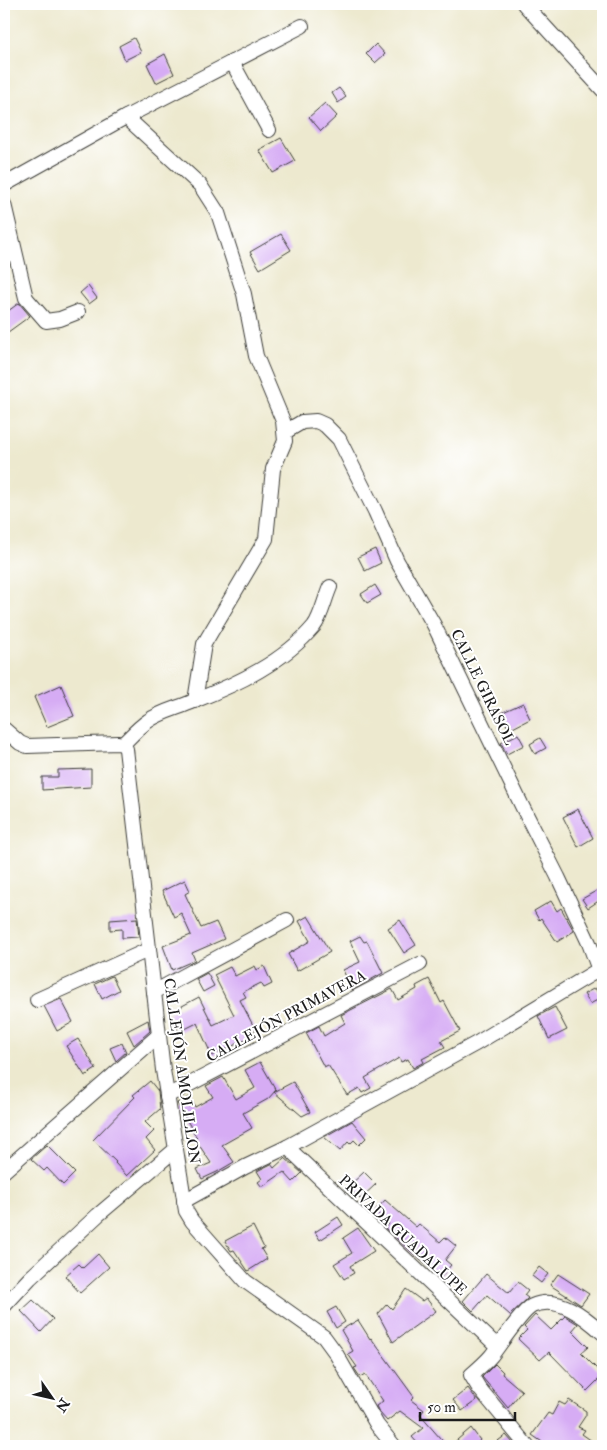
<svg xmlns="http://www.w3.org/2000/svg" width="607" height="1450" font-family="'IM FELL Double Pica',serif">
  <style>
    .building { fill: #d6acf4 }
    .lines { fill: none; stroke-linecap: round; stroke-linejoin: round }
    .minor-casing { stroke: #3b3b37; stroke-width: 16 }
    .minor { stroke: #fff; stroke-width: 14 }
    .labels { text-anchor: middle; stroke-width: 4; stroke-linejoin: round; paint-order: stroke }
    .street-label { font-size: 15px; fill: #1c1c1c; stroke: #fff }
  </style>
  <rect width="100%" height="100%" fill="#fff"/>
  <filter id="ink" filterUnits="userSpaceOnUse"><feTurbulence type="fractalNoise" baseFrequency=".02" numOctaves="2"/><feDisplacementMap in="SourceGraphic" scale="10" xChannelSelector="R" yChannelSelector="G"/><feConvolveMatrix kernelMatrix="1 2 1 2 8 2 1 2 1" color-interpolation-filters="sRGB"/></filter>
  <filter id="wash" filterUnits="userSpaceOnUse"><feTurbulence type="fractalNoise" baseFrequency=".0096" numOctaves="4" result="noise"/><feDisplacementMap in="SourceGraphic" scale="20" xChannelSelector="R" yChannelSelector="G"/><feGaussianBlur stdDeviation="1.12" result="paint"/><feColorMatrix in="noise" values="0 0 0 0 0 0 0 0 0 0 0 0 0 0 0 0 0 1.4 0 .05"/><feComposite in="paint" operator="in"/></filter>
  <g filter="url(#wash)">
    <rect width="100%" height="100%" fill="#ede9cf"/>
    <g id="blocks">
      <g class="building">
        <polygon points="134,38 141,52 125,60 119,46"/>
        <polygon points="376,44 385,54 375,63 366,54"/>
        <polygon points="165,54 174,74 156,83 147,64"/>
        <polygon points="339,88 346,97 338,103 332,93"/>
        <polygon points="325,103 337,116 321,131 309,117"/>
        <polygon points="281,138 295,161 273,173 259,150"/>
        <polygon points="281,234 291,250 260,269 250,252"/>
        <polygon points="88,286 97,298 89,304 80,293"/>
        <polygon points="19,303 30,316 4,335 4,314"/>
        <polygon points="375,549 381,563 365,571 358,557"/>
        <polygon points="375,585 381,595 367,603 361,594"/>
        <polygon points="61,685 74,716 47,727 34,697"/>
        <polygon points="523,703 530,719 509,730 501,713"/>
        <polygon points="518,734 524,745 507,754 501,743"/>
        <polygon points="540,738 546,748 535,754 530,744"/>
        <polygon points="91,769 91,787 42,790 42,777 58,777 58,770"/>
        <polygon points="578,809 593,838 578,847 563,817"/>
        <polygon points="185,880 190,891 185,894 201,928 216,922 224,939 192,953 195,960 172,970 163,946 191,935 181,913 174,917 162,891"/>
        <polygon points="603,887 603,898 588,908 582,899"/>
        <polygon points="551,901 557,911 561,908 574,931 557,942 541,918 539,920 534,911"/>
        <polygon points="308,916 330,952 297,971 288,954 310,941 299,921"/>
        <polygon points="137,918 139,937 122,938 122,929 110,930 110,920"/>
        <polygon points="400,920 416,945 404,953 388,928"/>
        <polygon points="360,936 364,942 367,941 383,973 352,990 343,970 360,962 350,941"/>
        <polygon points="255,966 257,970 264,966 272,984 264,988 261,983 243,992 246,997 240,1000 256,1031 249,1034 251,1037 212,1056 197,1023 179,1032 169,1013 199,997 213,1025 234,1015 214,975 230,967 235,976"/>
        <polygon points="207,973 214,986 203,992 196,979"/>
        <polygon points="112,976 119,990 102,999 95,984"/>
        <polygon points="429,979 441,1003 444,1001 460,1031 441,1041 445,1047 422,1059 424,1062 413,1068 408,1059 401,1062 399,1058 365,1078 371,1088 362,1093 359,1088 347,1095 328,1065 324,1067 306,1033 319,1026 324,1036 345,1023 341,1015 392,989 398,1000 417,989 416,986"/>
        <polygon points="595,988 601,998 590,1004 584,994"/>
        <polygon points="61,999 73,1022 57,1031 44,1006"/>
        <polygon points="555,1007 567,1030 549,1039 538,1016"/>
        <polygon points="148,1020 150,1031 134,1045 127,1031"/>
        <polygon points="78,1039 96,1069 85,1076 66,1046"/>
        <polygon points="122,1043 126,1052 116,1061 110,1048"/>
        <polygon points="260,1062 276,1090 268,1099 243,1113 252,1128 222,1145 234,1162 217,1172 202,1179 197,1169 211,1163 195,1139 197,1138 177,1103 190,1097 195,1107 213,1097 206,1086 223,1077 236,1099 255,1088 245,1070"/>
        <polygon points="150,1081 158,1091 160,1109 145,1122 154,1131 146,1139 155,1150 127,1176 115,1163 116,1162 93,1140 135,1097 133,1095"/>
        <polygon points="293,1082 310,1112 302,1116 274,1092"/>
        <polygon points="352,1121 366,1138 359,1145 354,1140 350,1144 348,1142 340,1151 324,1137"/>
        <polygon points="47,1145 75,1173 63,1185 47,1168 44,1171 31,1159"/>
        <polygon points="285,1158 302,1173 293,1182 284,1172 262,1187 258,1182 262,1179 257,1171 271,1164 274,1168"/>
        <polygon points="364,1172 376,1184 360,1199 348,1187"/>
        <polygon points="385,1200 416,1227 419,1224 440,1242 445,1237 456,1246 445,1260 451,1265 440,1278 385,1228 389,1224 375,1211"/>
        <polygon points="338,1217 343,1225 320,1240 315,1232"/>
        <polygon points="253,1226 264,1248 261,1249 267,1259 248,1271 234,1250 231,1251 225,1241"/>
        <polygon points="358,1228 374,1251 350,1266 354,1273 344,1279 334,1264 352,1253 343,1238"/>
        <polygon points="98,1254 109,1267 80,1293 65,1276 79,1264 83,1268"/>
        <polygon points="539,1267 548,1274 541,1283 532,1276"/>
        <polygon points="486,1274 509,1293 518,1282 528,1290 524,1295 528,1298 510,1315 487,1295 473,1311 463,1301"/>
        <polygon points="558,1274 589,1294 581,1305 550,1285"/>
        <polygon points="406,1289 422,1301 426,1298 436,1311 393,1342 378,1314 387,1304 392,1309"/>
        <polygon points="33,1300 53,1319 41,1332 21,1311"/>
        <polygon points="336,1307 345,1322 336,1328 327,1312"/>
        <polygon points="535,1315 551,1330 565,1316 578,1324 572,1331 588,1347 581,1353 603,1375 587,1391 549,1352 540,1360 518,1339 527,1330 524,1327"/>
        <polygon points="358,1320 370,1339 371,1338 414,1397 411,1400 424,1410 420,1415 447,1446 420,1446 412,1437 423,1428 400,1411 387,1421 379,1412 376,1406 383,1401 365,1374 360,1377 354,1368 357,1367 348,1354 353,1351 341,1330"/>
        <polygon points="495,1364 503,1372 502,1374 522,1391 508,1408 482,1377"/>
        <polygon points="468,1388 477,1400 462,1411 453,1400"/>
        <polygon points="569,1400 586,1411 586,1415 578,1427 585,1430 582,1434 599,1446 548,1446 532,1435 548,1413 552,1415 559,1402 565,1405"/>
        <polygon points="471,1428 480,1440 475,1446 450,1446"/>
        <polygon points="506,1435 514,1444 510,1446 491,1446"/>
      </g>
    </g>
  </g>
  <g filter="url(#ink)">
    <use href="#blocks" fill-opacity="0" stroke="#3b3b37" stroke-width="1"/>
    <g class="lines">
      <defs>
        <g id="minor">
          <polyline points="524,4 603,90"/>
          <polyline points="232,62 269,130"/>
          <polyline points="126,117 200,185 218,213 244,294 256,356 283,421 285,441 273,469 266,539 204,644 195,701"/>
          <polyline points="4,185 124,118 302,26"/>
          <polyline points="4,204 26,298 46,321 60,319 78,312"/>
          <polyline points="285,432 302,422 316,421 325,425 339,439 375,511 397,561 434,625 523,808 558,877 589,943 599,970"/>
          <polyline points="4,729 20,743 27,746 118,743 123,744 126,749 163,1070 186,1211 192,1221 245,1281 324,1337 335,1352 377,1425 394,1446"/>
          <path d="M123,744C131,736 139,727 148,721C162,711 179,708 194,701C237,684 284,662 314,626C321,617 325,598 330,587"/>
          <polyline points="154,992 287,920"/>
          <polyline points="37,1000 148,950"/>
          <polyline points="167,1096 420,964"/>
          <polyline points="287,1147 497,1346"/>
          <polyline points="4,1171 159,1035"/>
          <polyline points="184,1201 245,1167 287,1147 477,1043 603,967"/>
          <polyline points="4,1306 30,1278 98,1215 176,1149"/>
          <path d="M527,1446L479,1388L471,1375C478,1369 485,1363 491,1356C499,1346 522,1311 532,1306C558,1294 585,1317 603,1333"/>
        </g>
      </defs>
      <use href="#minor" class="minor-casing"/>
      <use href="#minor" class="minor"/>
    </g>
  </g>
  <g class="labels">
    <g class="street-label">
      <text transform="translate(483 687) rotate(64)" y="5">CALLE GIRASOL</text>
      <text transform="translate(286 1016) rotate(-28)" y="5">CALLEJÓN PRIMAVERA</text>
      <text transform="translate(182 1071) rotate(82)" y="5">CALLEJÓN AMOLILLON</text>
      <text transform="translate(403 1235) rotate(43)" y="5">PRIVADA GUADALUPE</text>
    </g>
  </g>
  <rect width="607" height="1450" fill="none" stroke="#fff" stroke-width="20"/>
  <g transform="translate(52 1398) rotate(124)" stroke="#ffffff" stroke-width="4" paint-order="stroke">
  <path d="M0-4L9 19L0 12L-9 19Z" fill="#1c1c1c"/>
  <text y="-8" font-size="14" font-weight="bold" text-anchor="middle" fill="#1c1c1c">N</text>
  </g>
  <path d="M420 1412v8h95v-8" fill="none" stroke="#1c1c1c" stroke-width="2.5"/>
  <text x="427" y="1412" font-size="15" fill="#1c1c1c" stroke="#ffffff" stroke-width="4" paint-order="stroke">50 m</text>
</svg>
